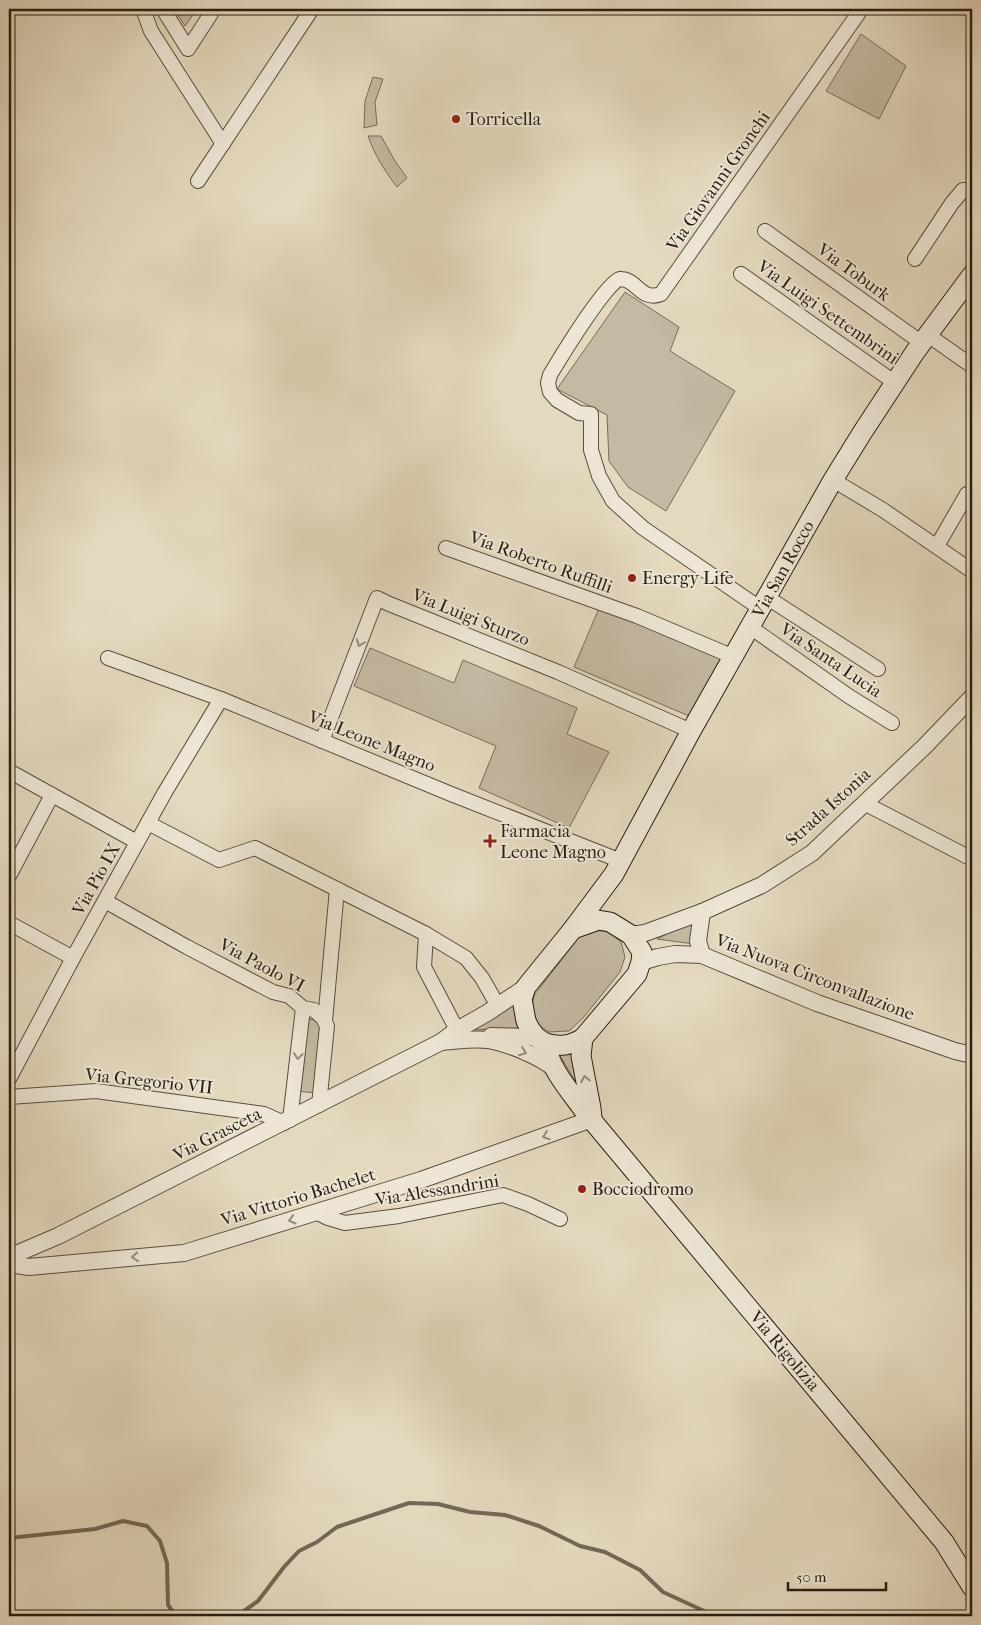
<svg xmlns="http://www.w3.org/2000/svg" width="981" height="1625" font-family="'IM FELL French Canon',serif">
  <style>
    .green { fill: #c4b9a2; stroke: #766c5a }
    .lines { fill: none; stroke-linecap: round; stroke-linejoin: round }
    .stream { stroke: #736857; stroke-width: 4 }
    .minor-casing { stroke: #584d3e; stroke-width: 16 }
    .tertiary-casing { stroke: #584d3e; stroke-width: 18 }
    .secondary-casing { stroke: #291e13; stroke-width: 21 }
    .minor { stroke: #ede6d5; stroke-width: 14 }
    .tertiary { stroke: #ede6d5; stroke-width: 16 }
    .secondary { stroke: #ede6d5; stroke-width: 19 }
    .oneway { stroke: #958c7e }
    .poi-dot { fill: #8f2418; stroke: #ede6d5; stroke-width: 2 }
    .labels { text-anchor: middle; stroke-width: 4; stroke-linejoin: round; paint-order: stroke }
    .poi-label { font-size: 18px; fill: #291e13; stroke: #ede6d5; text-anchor: start }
    .street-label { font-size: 18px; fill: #291e13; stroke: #ede6d5 }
  </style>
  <rect width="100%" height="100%" fill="#e4d9bf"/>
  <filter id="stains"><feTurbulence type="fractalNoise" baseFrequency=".004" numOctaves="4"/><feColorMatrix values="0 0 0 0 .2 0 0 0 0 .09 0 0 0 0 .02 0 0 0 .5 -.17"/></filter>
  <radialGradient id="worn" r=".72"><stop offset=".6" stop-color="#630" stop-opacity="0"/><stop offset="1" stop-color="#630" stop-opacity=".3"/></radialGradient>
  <g class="green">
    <polygon points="174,9 197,9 185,26"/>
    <polygon points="861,34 906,66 879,119 826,91"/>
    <polygon points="373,77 383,79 375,102 377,125 364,128 365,101"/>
    <path d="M368,136H381L395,161L407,178L397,187C385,171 375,156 368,136Z"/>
    <polygon points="625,292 679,327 670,351 735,391 666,511 628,487 609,461 607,415 557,389"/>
    <polygon points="600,606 721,658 689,716 574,667"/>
    <polygon points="370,648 454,683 463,660 577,708 567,734 609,752 569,828 479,788 496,746 354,686"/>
    <polygon points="694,920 694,944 657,939"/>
    <polygon points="594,930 609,932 621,942 625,957 620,972 583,1018 569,1031 549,1032 540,1026 535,1020 531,1009 535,994 580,936"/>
    <polygon points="514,1000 522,1028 470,1030"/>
    <polygon points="306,1019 325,1021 316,1093 296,1091"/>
    <polygon points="577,1047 581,1091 556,1049"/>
  </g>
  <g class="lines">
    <g class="stream">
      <polyline points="9,1538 95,1529 123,1521 147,1526 160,1541 167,1563 168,1605 176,1616"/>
      <polyline points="237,1616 258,1601 284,1567 299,1551 317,1542 337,1527 409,1503 438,1504 470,1512 505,1515 539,1526 580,1546 605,1552 640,1570 663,1592 715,1616"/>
    </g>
    <defs>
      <g id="minor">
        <polyline points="143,9 151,31 223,144"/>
        <polyline points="163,9 188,49 214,9"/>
        <polyline points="198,181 312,9"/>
        <polyline points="765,231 922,343"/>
        <polyline points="915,259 952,203 963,190 972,191"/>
        <polyline points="741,274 894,382"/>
        <polyline points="928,335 972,366"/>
        <polyline points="833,480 883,510 972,571"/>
        <polyline points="937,546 967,494"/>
        <polyline points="446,548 637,616 734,657"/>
        <polyline points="768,598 878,669"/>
        <path d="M761,609L643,528L613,501L599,476L591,450V414L579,413L557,400L550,392L548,383L550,375C559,360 607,281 620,279C636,278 641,302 661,294L858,14L859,9"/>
        <polyline points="750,627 850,697 892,723"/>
        <polyline points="108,658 221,699 451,794 621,861"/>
        <polyline points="322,741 377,598 387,603 558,672 691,731"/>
        <polyline points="9,771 137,842"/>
        <polyline points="864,803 972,859"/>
        <polyline points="148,823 219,860 255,848 426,934 424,967 457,1030"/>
        <polyline points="9,876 52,795"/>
        <polyline points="105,901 187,947 273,992 289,996 303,1008 314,1010 323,1018 327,1026 319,1105"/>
        <polyline points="9,923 73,958"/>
        <polyline points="426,934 466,958 482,978 498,1006"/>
        <polyline points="325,1021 337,889"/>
        <polyline points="9,1079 73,958 165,792 221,699"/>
        <polyline points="9,1097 96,1091 264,1114 284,1123"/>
        <polyline points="290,1120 303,1008"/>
        <polyline points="318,1213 328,1218 345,1223 399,1216 503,1195 528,1204 560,1219"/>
      </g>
      <g id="tertiary">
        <polyline points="631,935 645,933 702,912 762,885 812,853 924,747 972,697"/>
        <polyline points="702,955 698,941 702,912"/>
        <polyline points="641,962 658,957 675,954 702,955 817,1003 955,1051 972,1055"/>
        <polyline points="491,1036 536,1037"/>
        <path d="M441,1042C456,1041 473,1038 488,1040C510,1044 539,1056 555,1069"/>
        <polyline points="9,1257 58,1236 441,1042 457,1030 487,1013 526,987"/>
        <polyline points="12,1257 16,1265 29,1267 184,1253 421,1180 592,1119"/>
      </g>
      <g id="secondary">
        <polyline points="573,929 614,874 691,731 833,480 862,433 915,352 972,275"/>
        <polyline points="583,1038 581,1056 591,1108 592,1118"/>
        <path d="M545,1043C560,1047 570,1046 583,1038L637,974L641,962L642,952L631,935L610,922L598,920L573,929L526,987L522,999L526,1021L530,1029L536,1037L545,1043C550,1069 570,1091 585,1112L944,1542L972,1587"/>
      </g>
    </defs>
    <use href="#minor" class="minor-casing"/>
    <use href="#tertiary" class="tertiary-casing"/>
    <use href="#secondary" class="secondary-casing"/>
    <use href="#minor" class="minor"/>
    <use href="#tertiary" class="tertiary"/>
    <use href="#secondary" class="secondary"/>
  </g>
  <defs><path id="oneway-chevron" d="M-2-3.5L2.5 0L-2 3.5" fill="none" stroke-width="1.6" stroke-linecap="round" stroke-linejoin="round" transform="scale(1.25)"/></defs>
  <g class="oneway">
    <use href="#oneway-chevron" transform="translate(360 643) rotate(111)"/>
    <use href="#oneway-chevron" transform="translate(523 1052) rotate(21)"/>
    <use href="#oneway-chevron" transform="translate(298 1056) rotate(97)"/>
    <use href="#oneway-chevron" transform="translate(585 1079) rotate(-101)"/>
    <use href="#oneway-chevron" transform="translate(546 1136) rotate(161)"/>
    <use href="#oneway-chevron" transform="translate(292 1220) rotate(163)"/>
    <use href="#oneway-chevron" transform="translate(135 1257) rotate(175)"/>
  </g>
  <g class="poi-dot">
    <circle cx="456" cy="119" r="5"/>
    <circle cx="632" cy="578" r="5"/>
    <path d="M487.5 833.5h5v5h5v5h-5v5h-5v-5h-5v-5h5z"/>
    <circle cx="582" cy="1189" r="5"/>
  </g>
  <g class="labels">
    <g class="poi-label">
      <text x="466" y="125">Torricella</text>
      <text x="642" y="584">Energy Life</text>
      <text x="500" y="837">Farmacia<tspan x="500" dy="21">Leone Magno</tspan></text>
      <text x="592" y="1195">Bocciodromo</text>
    </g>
    <g class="street-label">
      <text transform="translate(718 181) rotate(-55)" y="6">Via Giovanni Gronchi</text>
      <text transform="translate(854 272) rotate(36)" y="6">Via Toburk</text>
      <text transform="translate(828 312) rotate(35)" y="6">Via Luigi Settembrini</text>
      <text transform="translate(541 562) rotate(20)" y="6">Via Roberto Ruffilli</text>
      <text transform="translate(783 569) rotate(-61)" y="6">Via San Rocco</text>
      <text transform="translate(471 617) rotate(22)" y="6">Via Luigi Sturzo</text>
      <text transform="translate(831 660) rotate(34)" y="6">Via Santa Lucia</text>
      <text transform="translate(372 741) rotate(22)" y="6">Via Leone Magno</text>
      <text transform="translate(828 807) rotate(-42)" y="6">Strada Istonia</text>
      <text transform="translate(96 879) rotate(-61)" y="6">Via Pio IX</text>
      <text transform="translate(262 965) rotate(28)" y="6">Via Paolo VI</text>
      <text transform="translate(815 977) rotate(21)" y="6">Via Nuova Circonvallazione</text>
      <text transform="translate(149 1081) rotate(6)" y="6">Via Gregorio VII</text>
      <text transform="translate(217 1134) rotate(-27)" y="6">Via Grasceta</text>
      <text transform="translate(437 1190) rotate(-9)" y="6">Via Alessandrini</text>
      <text transform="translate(298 1197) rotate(-17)" y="6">Via Vittorio Bachelet</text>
      <text transform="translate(785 1351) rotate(50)" y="6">Via Rigolizia</text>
    </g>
  </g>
  <rect width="981" height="1625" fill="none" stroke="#e4d9bf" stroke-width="30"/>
  <rect x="10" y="10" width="961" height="1605" fill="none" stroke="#291e13" stroke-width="2.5"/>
  <rect x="15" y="15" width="951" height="1595" fill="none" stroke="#291e13"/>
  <path d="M788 1582v8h98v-8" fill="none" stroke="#291e13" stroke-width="2.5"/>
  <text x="796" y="1582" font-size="15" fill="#291e13" stroke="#ede6d5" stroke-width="4" paint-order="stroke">50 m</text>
  <rect width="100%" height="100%" filter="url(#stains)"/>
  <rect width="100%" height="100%" fill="url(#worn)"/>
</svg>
